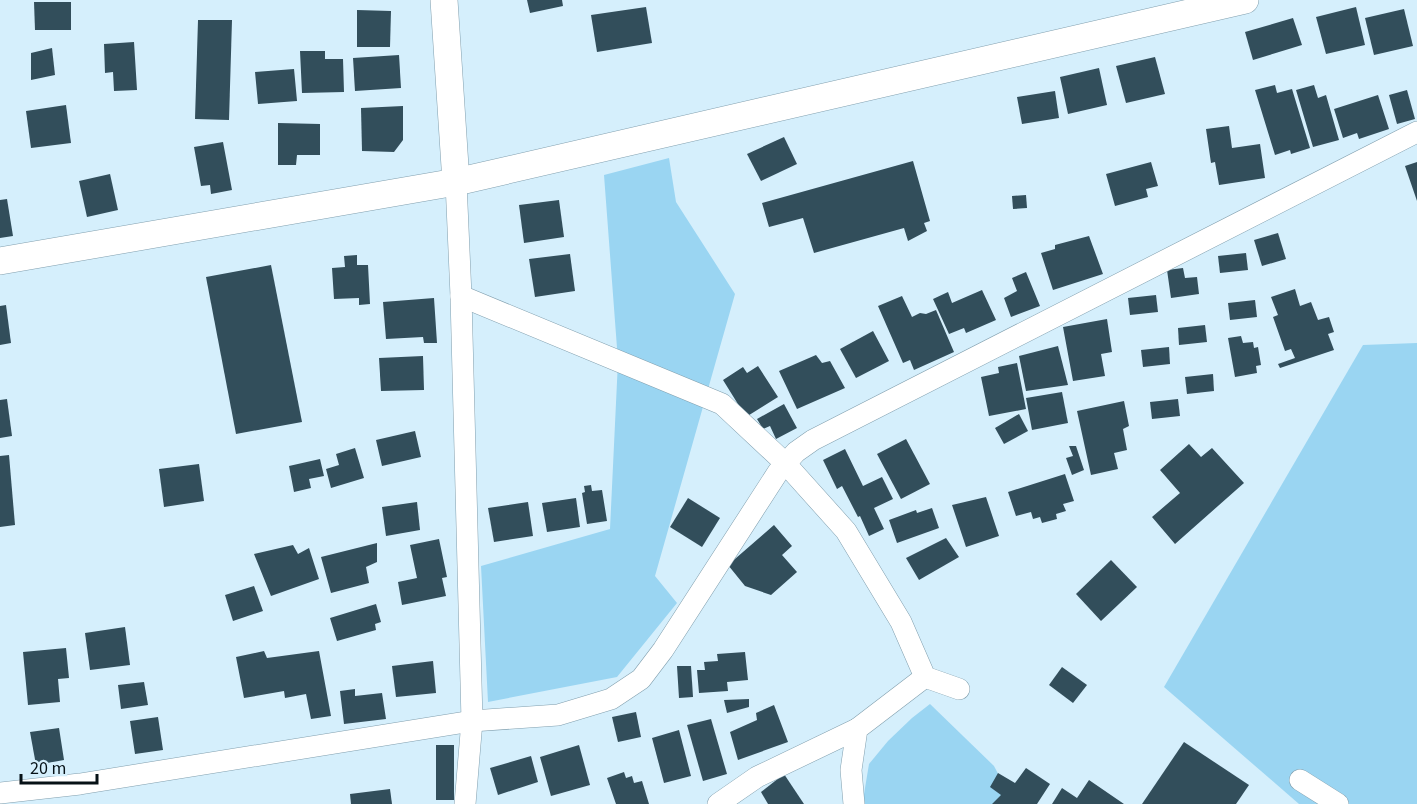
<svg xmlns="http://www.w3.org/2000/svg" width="1417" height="804" font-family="'Source Sans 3',sans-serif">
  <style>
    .green { fill: #9ad5f2 }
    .building { fill: #324e5b }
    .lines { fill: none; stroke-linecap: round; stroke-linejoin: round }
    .minor-casing { stroke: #819fae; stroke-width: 22 }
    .tertiary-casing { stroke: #819fae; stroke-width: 28 }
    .minor { stroke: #fff; stroke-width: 21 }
    .tertiary { stroke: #fff; stroke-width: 27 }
  </style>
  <rect width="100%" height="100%" fill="#d5effc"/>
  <g class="green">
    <polygon points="669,158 676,202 735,294 655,576 677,603 617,677 488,702 481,566 610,529 618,361 604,175"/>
    <polygon points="1417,343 1417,804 1299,804 1164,687 1363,345"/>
    <polygon points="930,704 994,766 1014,804 864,804 863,800 869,764 888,741 912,718"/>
  </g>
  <g class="building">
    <polygon points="527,0 562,0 563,6 530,13"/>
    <polygon points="34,2 71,2 71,30 35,30"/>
    <polygon points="646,7 652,43 597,52 591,15"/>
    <polygon points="1356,7 1365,45 1326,54 1316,17"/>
    <polygon points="1404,9 1413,46 1374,55 1365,18"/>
    <polygon points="357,10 391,11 390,47 357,47"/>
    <polygon points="1293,18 1302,45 1253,60 1245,32"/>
    <polygon points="198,20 232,20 229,120 195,119"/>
    <polygon points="134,42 137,90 114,91 113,72 105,73 104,44"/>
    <polygon points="52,48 55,75 31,80 31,53"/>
    <polygon points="300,51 325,51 325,59 343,59 344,92 302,93"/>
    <polygon points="399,55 401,88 355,91 353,58"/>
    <polygon points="1155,57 1165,94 1126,103 1116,66"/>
    <polygon points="1099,68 1107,105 1068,114 1060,77"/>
    <polygon points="294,69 297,101 258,104 255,72"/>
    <polygon points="1275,85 1277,93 1292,89 1310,148 1291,154 1290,150 1275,155 1255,90"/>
    <polygon points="1314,85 1318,98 1326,95 1339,140 1313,147 1296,90"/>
    <polygon points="1407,90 1415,119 1397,124 1389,95"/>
    <polygon points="1055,91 1059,118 1022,124 1017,97"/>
    <polygon points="1378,95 1389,129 1359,139 1357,133 1343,138 1334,109"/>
    <polygon points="66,105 71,143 31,148 26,111"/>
    <polygon points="403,106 403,140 394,152 362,151 361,108"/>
    <polygon points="278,123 320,124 320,155 297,155 296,165 278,165"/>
    <polygon points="1229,126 1232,148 1260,144 1265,178 1219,185 1215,162 1211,163 1206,129"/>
    <polygon points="784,137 797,164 761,181 747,154"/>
    <polygon points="223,142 232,190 211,194 210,185 201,186 194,147"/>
    <polygon points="913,161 930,221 924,223 927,231 908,241 904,228 814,253 803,218 769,227 762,203"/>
    <polygon points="1151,162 1158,186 1146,189 1148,197 1115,206 1106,174"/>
    <polygon points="1417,162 1417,201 1405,166"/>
    <polygon points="110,174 118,210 87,217 79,181"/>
    <polygon points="1026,195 1027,208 1013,209 1012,196"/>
    <polygon points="7,199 13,236 0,238 0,200"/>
    <polygon points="559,200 564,237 524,243 519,205"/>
    <polygon points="1278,233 1286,259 1262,266 1254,240"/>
    <polygon points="1089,236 1103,274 1053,290 1041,253 1055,249 1055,245"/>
    <polygon points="1246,253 1248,270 1220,273 1218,256"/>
    <polygon points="570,254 575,291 535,297 529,259"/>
    <polygon points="357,255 357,265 368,265 370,304 359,305 359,298 334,299 332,268 345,267 344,256"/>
    <polygon points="271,265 302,422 236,434 206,277"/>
    <polygon points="1183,268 1185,278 1197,277 1199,294 1171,298 1167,270"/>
    <polygon points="1026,272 1040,306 1011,317 1004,298 1017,291 1012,278"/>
    <polygon points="1295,289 1300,306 1311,302 1318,320 1329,317 1334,332 1328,334 1334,350 1280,368 1278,364 1295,358 1291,349 1285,351 1273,317 1278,315 1271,297"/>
    <polygon points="982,290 996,320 966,333 964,328 949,334 933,299 948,292 952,303"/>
    <polygon points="1156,295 1158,312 1130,315 1128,298"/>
    <polygon points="902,296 912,317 920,313 926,314 936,310 954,352 914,370 910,360 903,363 878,306"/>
    <polygon points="434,298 437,343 424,343 423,337 386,339 383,302"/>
    <polygon points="1255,300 1257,317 1230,320 1228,303"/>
    <polygon points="6,305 11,343 0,345 0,306"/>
    <polygon points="1107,319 1112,352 1101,354 1105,376 1073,381 1063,327"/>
    <polygon points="1205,325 1207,342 1179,345 1178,328"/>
    <polygon points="873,331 889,361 856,378 840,349"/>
    <polygon points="1241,336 1243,343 1253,342 1254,348 1258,347 1261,365 1256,366 1257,373 1235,377 1228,338"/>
    <polygon points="1058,346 1068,385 1026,391 1019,356"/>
    <polygon points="1169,347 1170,364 1143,367 1141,350"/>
    <polygon points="816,355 822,363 830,361 845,388 797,409 779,371"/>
    <polygon points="423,356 424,390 381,391 379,358"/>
    <polygon points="1017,363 1026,409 989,416 981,377 999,373 998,367"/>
    <polygon points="758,366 778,397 746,417 723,380 743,367 747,373"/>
    <polygon points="1213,374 1214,391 1187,394 1185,377"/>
    <polygon points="1062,392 1068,423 1032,430 1026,398"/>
    <polygon points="7,399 12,436 0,438 0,400"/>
    <polygon points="1178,399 1180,416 1152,419 1150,402"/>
    <polygon points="1124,401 1129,426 1123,429 1127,450 1114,453 1118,469 1091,475 1077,411"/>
    <polygon points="784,404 797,428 776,439 770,426 763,429 757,419"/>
    <polygon points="1019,414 1028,431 1004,444 995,428"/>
    <polygon points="415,431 421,457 382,466 376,440"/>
    <polygon points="906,439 930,484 901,499 877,454"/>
    <polygon points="1189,444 1201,457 1212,448 1244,483 1175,544 1152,517 1180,493 1160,470"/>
    <polygon points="1069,446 1076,446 1084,470 1072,475 1066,458 1073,456"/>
    <polygon points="355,448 364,478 331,488 326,469 339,465 336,454"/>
    <polygon points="845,449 863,486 882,477 893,499 874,508 884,529 869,536 860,516 858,517 842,486 837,489 823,460"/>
    <polygon points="9,455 15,525 0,527 0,456"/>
    <polygon points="320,459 324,476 309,479 311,488 294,492 289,466"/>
    <polygon points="199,464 204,501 164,507 159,469"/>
    <polygon points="1065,474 1074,501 1063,504 1066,511 1056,514 1057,519 1042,523 1040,517 1033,519 1031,512 1016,516 1008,492"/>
    <polygon points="591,485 592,491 602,490 607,521 587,524 582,493 585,492 584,486"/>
    <polygon points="986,497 999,536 966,547 952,505"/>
    <polygon points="576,498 580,527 547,532 542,503"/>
    <polygon points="688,498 720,518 702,547 670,527"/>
    <polygon points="417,502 420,530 386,536 382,507"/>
    <polygon points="528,502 533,536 494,542 488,508"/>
    <polygon points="932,508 939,528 897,543 889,520 916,510 917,513"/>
    <polygon points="774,525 792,546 782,555 797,572 771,595 745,586 728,565"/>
    <polygon points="946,538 959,557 919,580 906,558"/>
    <polygon points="439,539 447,577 442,578 446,596 402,605 398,582 417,578 410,545"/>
    <polygon points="377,543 377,562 366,567 369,583 331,593 321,557"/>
    <polygon points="293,545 298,554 309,548 319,579 271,596 254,554"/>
    <polygon points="1111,560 1137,587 1101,621 1076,594"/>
    <polygon points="254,586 263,611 233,621 225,595"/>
    <polygon points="376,604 381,622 375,624 376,630 337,641 330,618"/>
    <polygon points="125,627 130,665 90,670 85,633"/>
    <polygon points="66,648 69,678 58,679 60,702 28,705 23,652"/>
    <polygon points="264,651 267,658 319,651 331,716 311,719 306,694 285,698 284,691 244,698 236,657"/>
    <polygon points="745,652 748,680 727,682 728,691 699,693 697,670 705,670 704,662 718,661 717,654"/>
    <polygon points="433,661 436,693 396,697 392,666"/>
    <polygon points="677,666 691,666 693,697 679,698"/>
    <polygon points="1062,667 1087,685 1073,703 1049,685"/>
    <polygon points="144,682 148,705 121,709 118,685"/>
    <polygon points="355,689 355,696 382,693 386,719 344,724 340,691"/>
    <polygon points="749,699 749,707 727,713 724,700"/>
    <polygon points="774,705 788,742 738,760 730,732 757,720 756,713"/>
    <polygon points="636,712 641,737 618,742 612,717"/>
    <polygon points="158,717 163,750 135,754 130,721"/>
    <polygon points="711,719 727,774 703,781 687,725"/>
    <polygon points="59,728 64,760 36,765 30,732"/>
    <polygon points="679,730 691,776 664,783 652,738"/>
    <polygon points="1184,742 1249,785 1236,804 1142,804"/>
    <rect x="436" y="745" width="18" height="55"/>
    <polygon points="579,745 590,785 551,796 540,757"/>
    <polygon points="531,756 538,782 498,795 490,768"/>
    <polygon points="1026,768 1050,784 1037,804 992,804 1001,795 990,787 998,773 1015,783"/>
    <polygon points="624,772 626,778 632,776 634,783 642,781 649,804 616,804 607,778"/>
    <polygon points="784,774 804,804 768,804 761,792"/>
    <polygon points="1089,780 1124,804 1052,804 1062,788 1077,798"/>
    <polygon points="390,789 392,804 351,804 350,794"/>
  </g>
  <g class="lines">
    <defs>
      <g id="minor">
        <polyline points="456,182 461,296 472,721 465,804"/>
        <polyline points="461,296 722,404 785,463 846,531 901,622 925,677 959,689"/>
        <polyline points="1300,780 1338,804"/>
        <polyline points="0,793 80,784 472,721 558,715 611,699 641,679 663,650 778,472 796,452 813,440 1417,132"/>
        <polyline points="718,804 757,777 857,729"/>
        <polyline points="854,804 851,770 857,729 925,677"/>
      </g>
      <g id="tertiary">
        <polyline points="444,0 456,182"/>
        <polyline points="0,261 456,182 1245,0"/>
      </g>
    </defs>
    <use href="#minor" class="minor-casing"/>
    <use href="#tertiary" class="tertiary-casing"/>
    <use href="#minor" class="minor"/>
    <use href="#tertiary" class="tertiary"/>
  </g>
  <path d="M21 774v9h76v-9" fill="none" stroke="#061116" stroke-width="3"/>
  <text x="30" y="774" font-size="18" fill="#061116" stroke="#d5effc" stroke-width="4.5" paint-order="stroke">20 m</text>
</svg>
